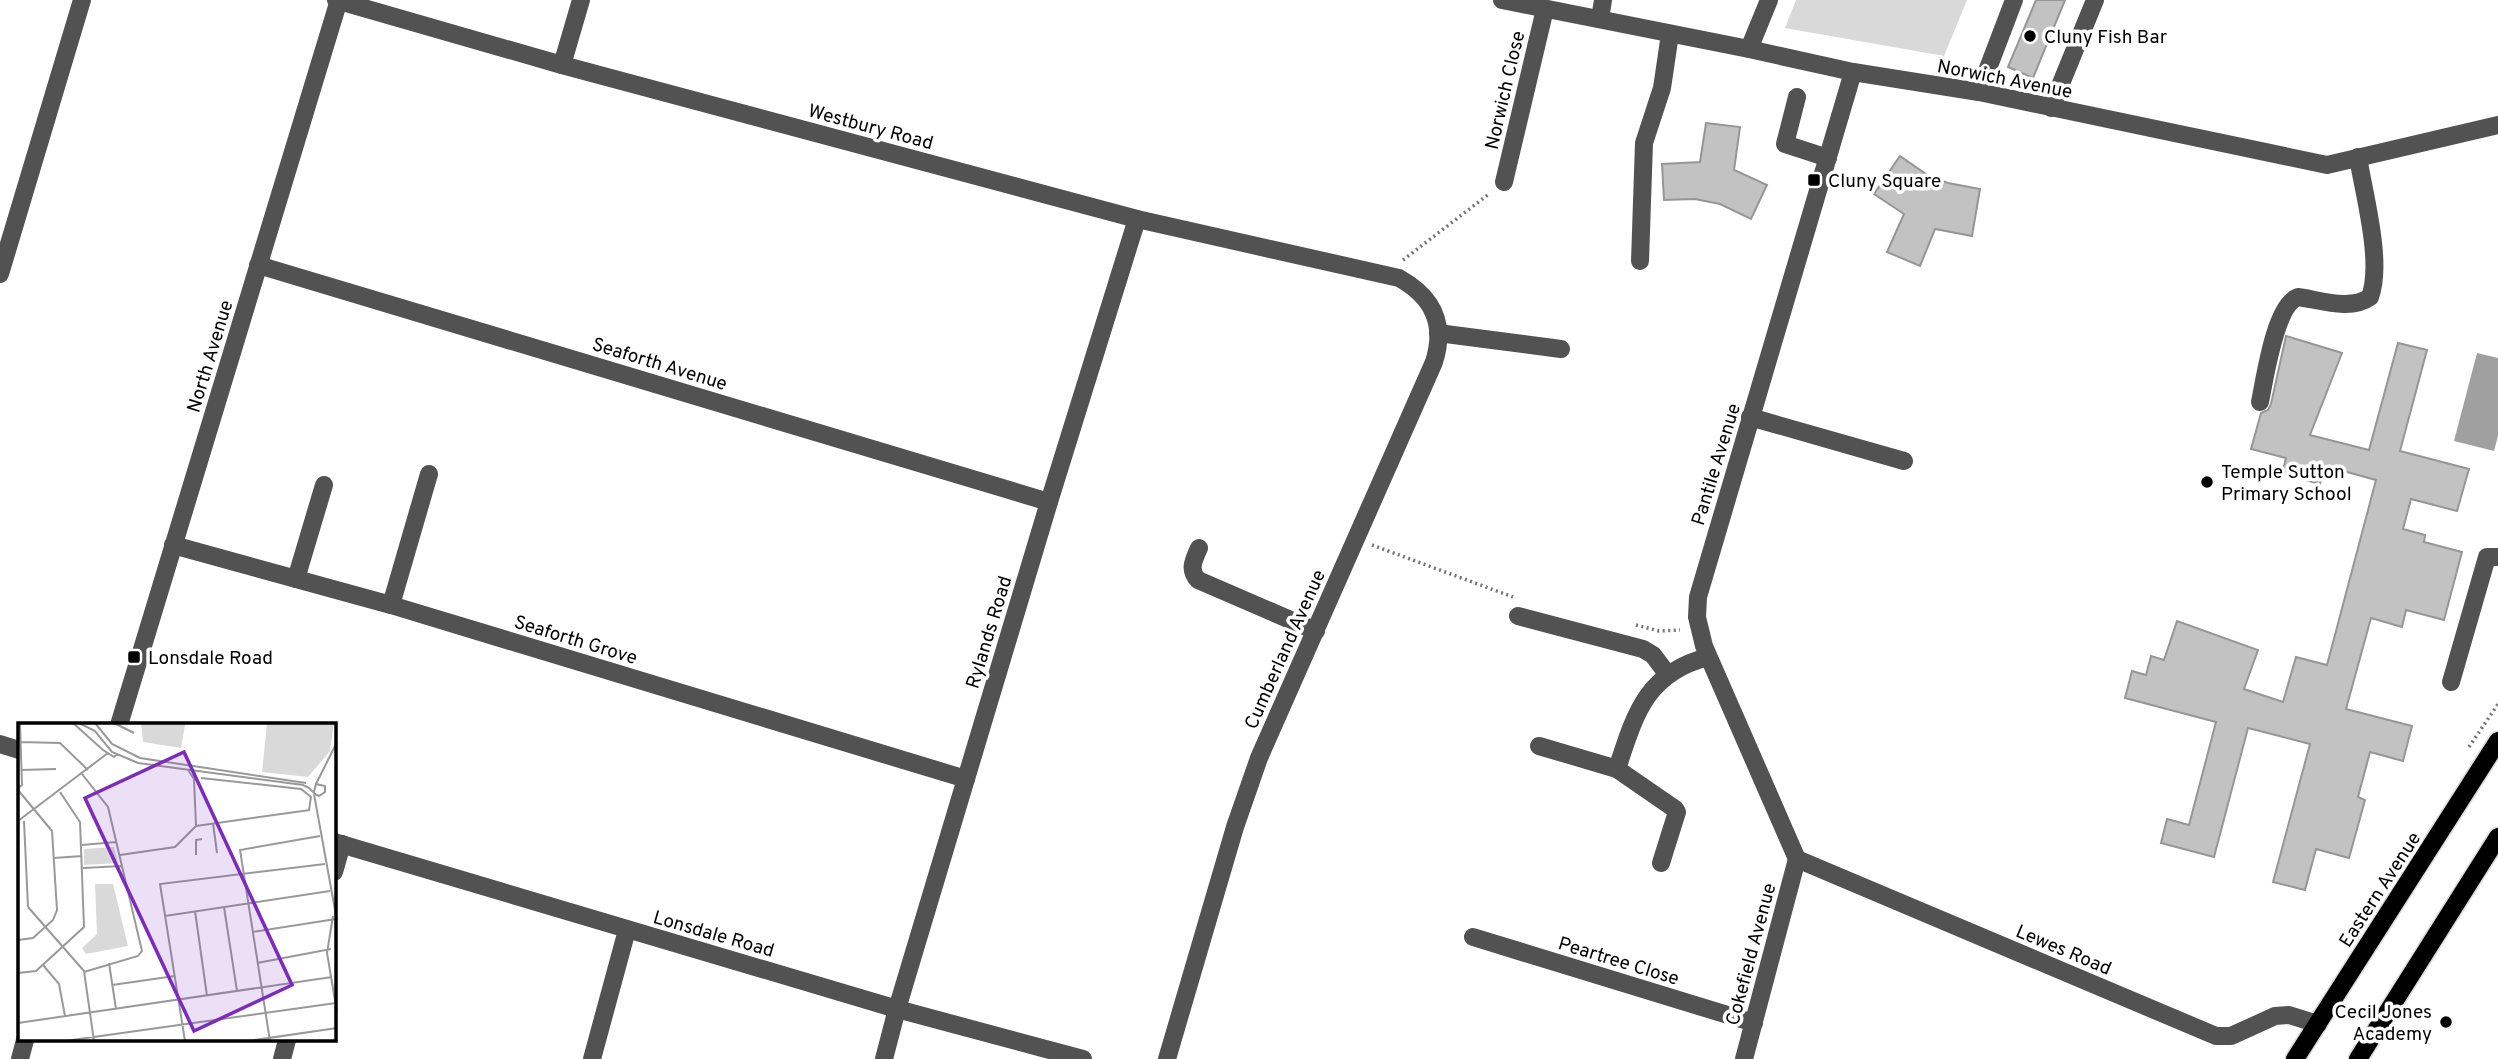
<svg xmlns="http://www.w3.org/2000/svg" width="2498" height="1059" font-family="Overpass,sans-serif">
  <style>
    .green { fill: #d9d9d9 }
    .water { fill: #a0a0a0 }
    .building { fill: #c2c2c2; stroke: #969696; stroke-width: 2 }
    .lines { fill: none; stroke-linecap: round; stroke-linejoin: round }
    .major-casing { stroke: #dbdbdb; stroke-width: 21 }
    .path { stroke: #747474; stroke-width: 3.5; stroke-dasharray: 2 3.5; stroke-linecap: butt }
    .minor { stroke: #525252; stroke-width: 18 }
    .major { stroke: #000; stroke-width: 18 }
    .poi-dot { fill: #000; stroke: #fff; stroke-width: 2.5 }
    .labels { text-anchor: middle; stroke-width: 7; stroke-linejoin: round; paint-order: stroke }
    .poi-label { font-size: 19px; fill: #000; stroke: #fff; text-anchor: start }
    .street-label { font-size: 19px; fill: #000; stroke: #fff }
    .inset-road { fill: none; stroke: #999; stroke-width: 2 }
    .view { fill: #7b2cbf; fill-opacity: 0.15; stroke: #7b2cbf; stroke-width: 3.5 }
    .inset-edge { fill: none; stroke: #000; stroke-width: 3.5 }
  </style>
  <rect width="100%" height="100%" fill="#fff"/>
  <polygon class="green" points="1796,0 1967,0 1944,56 1785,28"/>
  <polygon class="water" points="2477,353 2498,358 2498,436 2494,451 2454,441"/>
  <g class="building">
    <polygon points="2036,0 2065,0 2033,78 2008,67"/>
    <polygon points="1706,123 1740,127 1734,170 1767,185 1751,219 1720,204 1695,199 1664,200 1662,164 1700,162"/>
    <polygon points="1900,156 1929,176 1948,183 1980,189 1972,236 1935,229 1920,266 1887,252 1904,214 1874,194"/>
    <polygon points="2286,336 2342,353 2310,435 2369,450 2398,343 2427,350 2400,451 2469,469 2457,511 2411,499 2403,529 2425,535 2424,542 2462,552 2444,620 2406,610 2402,627 2371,618 2346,709 2412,726 2403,761 2370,752 2358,797 2365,800 2349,858 2316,849 2305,890 2273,882 2310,744 2248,728 2214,857 2161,843 2167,819 2189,825 2216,722 2125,698 2132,671 2146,675 2151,656 2164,660 2177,621 2258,650 2244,689 2283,702 2296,657 2327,665 2376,480 2325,466 2320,484 2282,474 2286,458 2251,449 2261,413 2268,410 2271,404"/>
  </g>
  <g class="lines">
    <defs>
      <g id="major">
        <polyline points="2295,1059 2498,741"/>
        <polyline points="2358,1059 2498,837"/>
      </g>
    </defs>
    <use href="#major" class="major-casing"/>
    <g class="path">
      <polyline points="1403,260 1489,194"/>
      <polyline points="1372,545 1513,597"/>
      <polyline points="1636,625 1659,631 1680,630"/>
      <polyline points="2469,747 2498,704"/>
    </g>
    <g class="minor">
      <path d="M336,0L562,65L1137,219L1399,278C1433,297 1446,324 1434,362L1259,758L1235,827L1167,1059"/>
      <polyline points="1502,0 1749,49 1853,72 1979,92 2327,165 2498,125"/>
      <polyline points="1600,19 1603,0"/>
      <polyline points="1749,49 1769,0"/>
      <polyline points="562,65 581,0"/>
      <polyline points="1979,92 2014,0"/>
      <polyline points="1797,97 1785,144 1828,158"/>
      <polyline points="2051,108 2095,0"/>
      <polyline points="1504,182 1545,9"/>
      <polyline points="1640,261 1644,143 1662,88 1670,34"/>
      <polyline points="258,265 1049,502"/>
      <polyline points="0,274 82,0"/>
      <polyline points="1438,333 1561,349"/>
      <path d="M2260,402C2265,378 2275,305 2298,297C2320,300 2351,311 2370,297C2383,262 2364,195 2358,157"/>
      <polyline points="1750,417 1904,461"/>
      <polyline points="173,545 391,605 966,779"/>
      <path d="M1199,548C1194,560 1188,569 1198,580L1316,631"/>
      <polyline points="296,579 324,485"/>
      <polyline points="391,605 429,474"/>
      <polyline points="1518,616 1643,649 1653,655 1668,675"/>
      <polyline points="2451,682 2487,557 2498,557"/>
      <polyline points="119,725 339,0"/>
      <polyline points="0,744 19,750"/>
      <polyline points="1539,746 1617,769 1675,809 1677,812 1661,863"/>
      <path d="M1617,769C1635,714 1646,673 1708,657"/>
      <polyline points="334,842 897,1009 1083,1059"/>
      <polyline points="1797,859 1704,646 1697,617 1698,597 1853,72"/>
      <polyline points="1797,859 2216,1036 2231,1036 2275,1016 2289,1015 2318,1024"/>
      <polyline points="334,872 342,844"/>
      <polyline points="1473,937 1754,1023"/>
      <polyline points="20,1059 25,1040"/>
      <polyline points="282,1059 287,1040"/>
      <polyline points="592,1059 627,930"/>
      <polyline points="884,1059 897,1009 1049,502 1137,219"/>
      <polyline points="1744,1059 1797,859"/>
    </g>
    <use href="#major" class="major"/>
  </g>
  <g class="poi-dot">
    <circle cx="2030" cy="36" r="7"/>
    <rect x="1807" y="173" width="14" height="14" rx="3.5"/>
    <circle cx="2207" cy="482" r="7"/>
    <rect x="127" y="650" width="14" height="14" rx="3.5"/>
    <circle cx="2446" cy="1022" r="7"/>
  </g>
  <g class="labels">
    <g class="poi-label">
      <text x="2044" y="43">Cluny Fish Bar</text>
      <text x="1828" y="187">Cluny Square</text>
      <text x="2221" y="478">Temple Sutton<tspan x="2221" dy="22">Primary School</tspan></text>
      <text x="148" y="664">Lonsdale Road</text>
      <text x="2432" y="1018" text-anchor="end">Cecil Jones<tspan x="2432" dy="22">Academy</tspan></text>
    </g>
    <g class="street-label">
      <text transform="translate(2005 78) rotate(11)" y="7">Norwich Avenue</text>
      <text transform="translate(1504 90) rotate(-77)" y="7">Norwich Close</text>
      <text transform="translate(871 126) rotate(15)" y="7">Westbury Road</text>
      <text transform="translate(209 356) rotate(-73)" y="7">North Avenue</text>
      <text transform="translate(660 363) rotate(17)" y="7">Seaforth Avenue</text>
      <text transform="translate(1715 464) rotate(-73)" y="7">Pantile Avenue</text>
      <text transform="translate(988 632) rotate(-73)" y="7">Rylands Road</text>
      <text transform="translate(576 639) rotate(17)" y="7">Seaforth Grove</text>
      <text transform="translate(1284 649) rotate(-66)" y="7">Cumberland Avenue</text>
      <text transform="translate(2379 889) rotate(-57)" y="7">Eastern Avenue</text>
      <text transform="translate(714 933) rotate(16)" y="7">Lonsdale Road</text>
      <text transform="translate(2064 949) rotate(23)" y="7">Lewes Road</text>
      <text transform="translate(1750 954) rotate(-75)" y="7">Cokefield Avenue</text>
      <text transform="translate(1619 960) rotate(17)" y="7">Peartree Close</text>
    </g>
  </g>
  <g transform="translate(18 723)">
    <rect width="318" height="318" fill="#fff"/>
    <path d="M123,0H171L167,2L163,25L125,19ZM249,0H316L312,28L290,54L244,49ZM96,124L100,140L66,142V126ZM77,161H95L110,223L68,231L64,225L79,211Z" fill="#d9d9d9"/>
    <path class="inset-road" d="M55,0L85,27L96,34L99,31M61,0L77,8L94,29L120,40L285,62L291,65L297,71L301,73L307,69V63L298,61L296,69M77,0L94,21L122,35L288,60M96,0L116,10M2,19L42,20L70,47M3,47L38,46M170,47L176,56L178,103M64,51L90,84L124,228L120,233L66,249M183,55L283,66L293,74L291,87M298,61L319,19M0,65L4,62L2,0M0,67L34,108L39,187L35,197L15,215L0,217M296,71L319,198M0,98L90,30M6,98L10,184M195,100L199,130M178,103L292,87M64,122L98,119M102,132L157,124L178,103M178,132V117L184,116M36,135L64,133M65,145L104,143M10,184L66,248L76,318M206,184L219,268M177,188L189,273M147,193L312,168M315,193L309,230L319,289M235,209L318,196M91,240L98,286M239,240L313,226M25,242L41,261L47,293M0,250L18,248L66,204L62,99L42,69M94,262L157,253M0,300L314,254M47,318L318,280M167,318L142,161L307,141M230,318L319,305M252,318L222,127L302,113"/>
    <path class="view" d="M166,29L274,262L176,308L67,75Z"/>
    <rect width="318" height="318" class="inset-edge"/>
  </g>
</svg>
